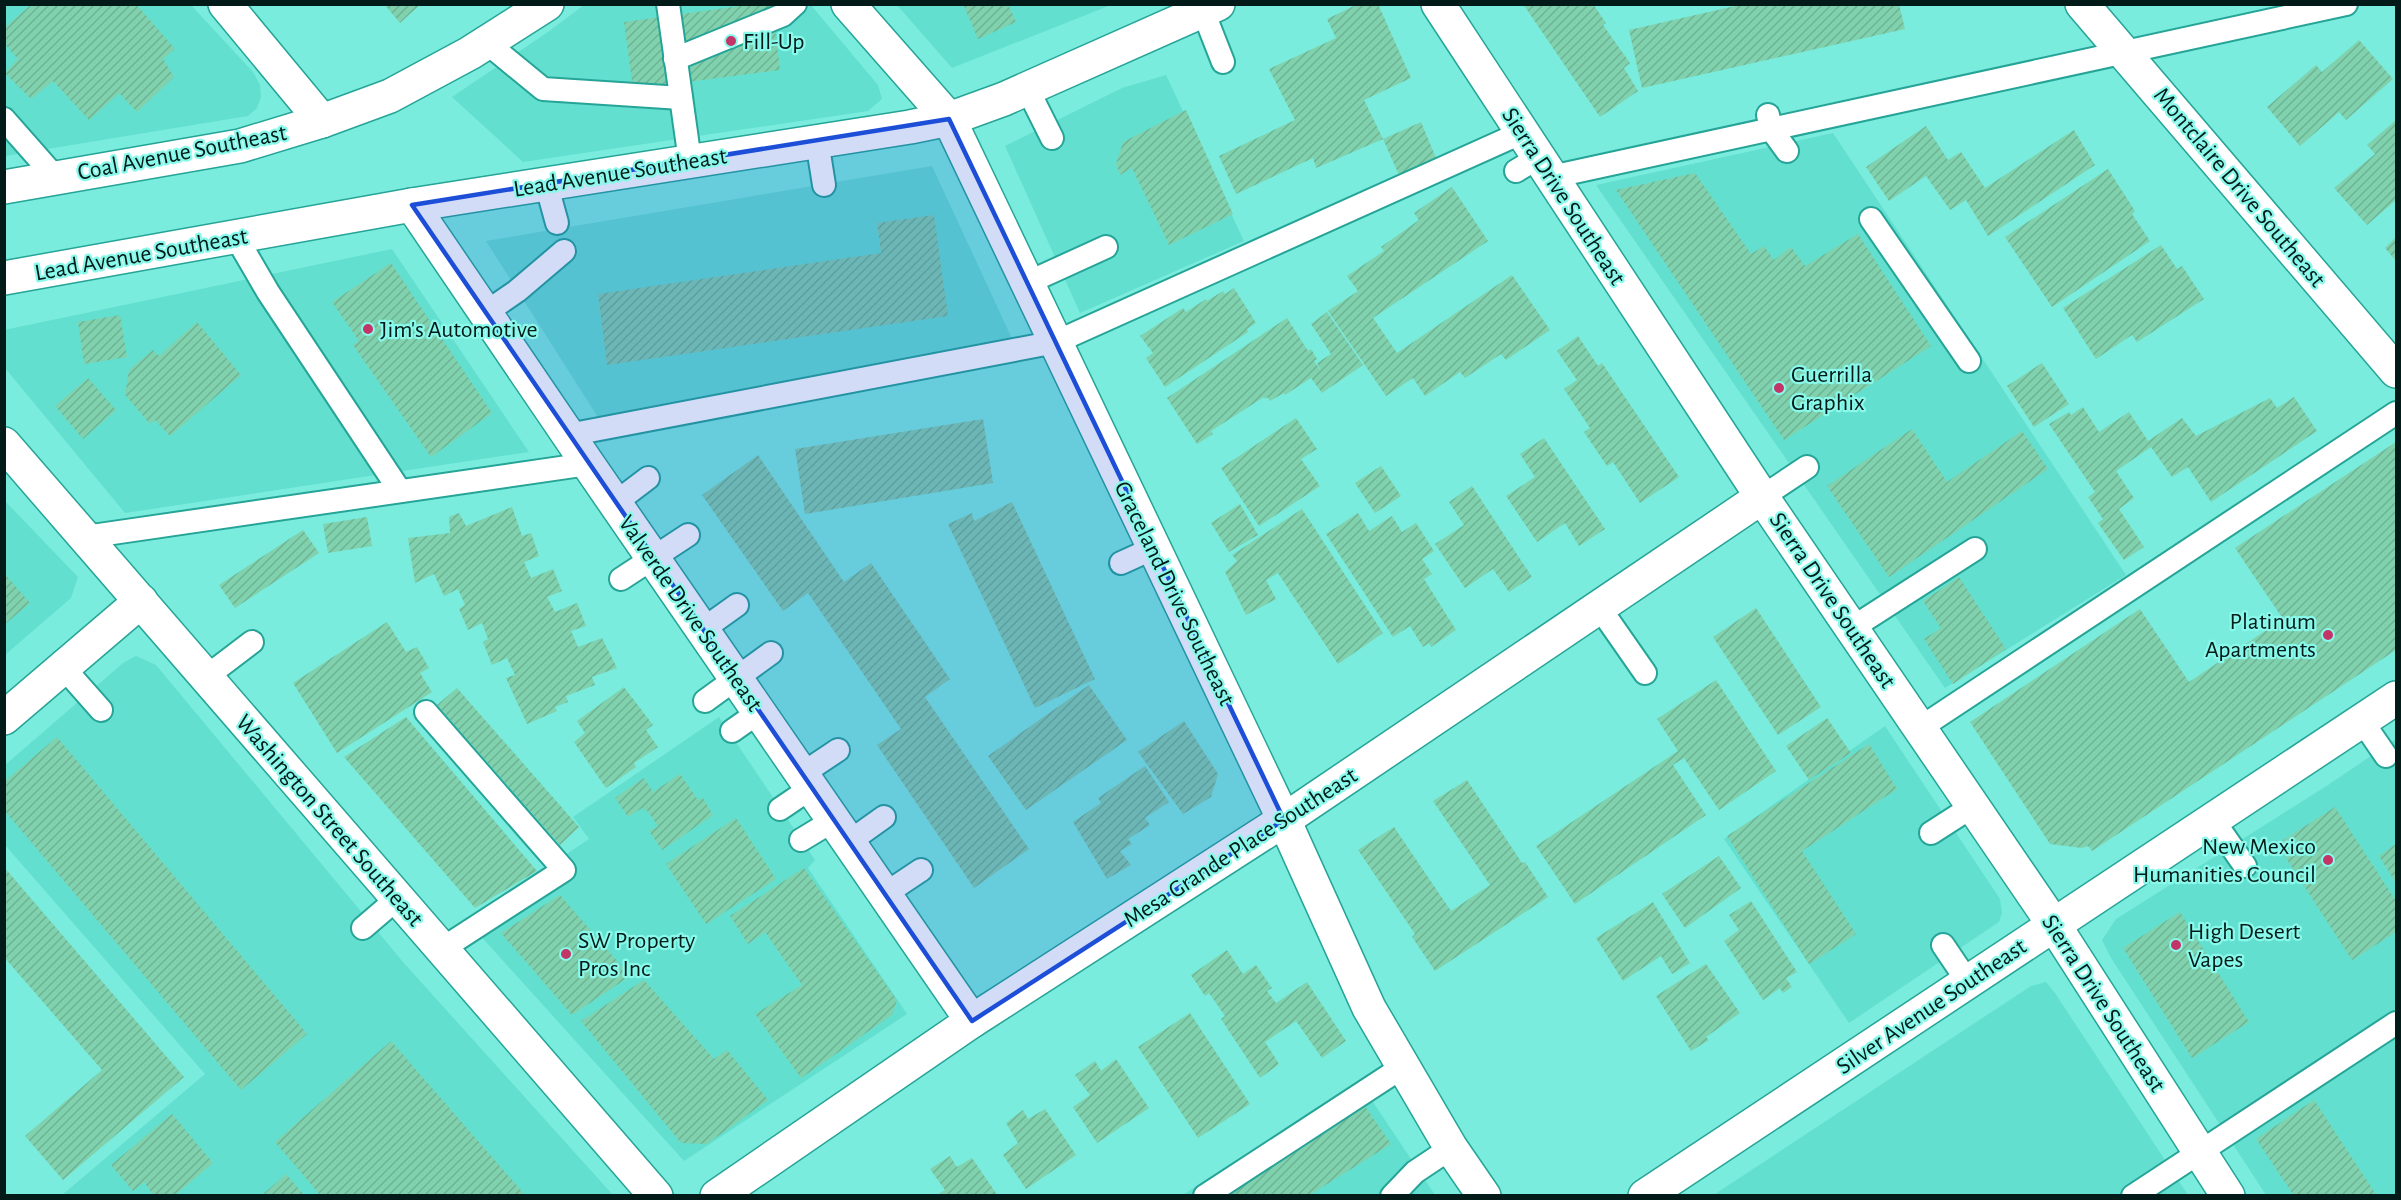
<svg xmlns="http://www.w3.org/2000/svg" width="2401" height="1200" font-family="'Alegreya Sans',sans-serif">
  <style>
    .built { fill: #62dfcf }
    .building { fill: url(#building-hatch) }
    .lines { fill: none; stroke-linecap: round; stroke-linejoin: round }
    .service-casing { stroke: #25a497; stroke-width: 26 }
    .minor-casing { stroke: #25a497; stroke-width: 36 }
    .tertiary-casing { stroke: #25a497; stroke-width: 36 }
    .secondary-casing { stroke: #25a497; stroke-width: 36 }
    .service { stroke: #fff; stroke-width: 22 }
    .minor { stroke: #fff; stroke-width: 33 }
    .tertiary { stroke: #fff; stroke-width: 33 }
    .secondary { stroke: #fff; stroke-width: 33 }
    .marked { fill: #1d4ed8; fill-opacity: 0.2; stroke: #1d4ed8; stroke-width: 4.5; stroke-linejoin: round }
    .poi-dot { fill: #c23566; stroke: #88f9ea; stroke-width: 2 }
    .labels { text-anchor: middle; stroke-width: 4.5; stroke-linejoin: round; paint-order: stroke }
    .poi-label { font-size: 24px; fill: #031b18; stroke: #88f9ea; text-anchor: start }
    .street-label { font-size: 24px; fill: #031b18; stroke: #88f9ea }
  </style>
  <defs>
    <pattern id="building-hatch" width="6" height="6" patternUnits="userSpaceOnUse" patternTransform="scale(1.5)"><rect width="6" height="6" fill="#80d1ad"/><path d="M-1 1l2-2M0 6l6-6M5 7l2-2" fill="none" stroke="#6db394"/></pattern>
  </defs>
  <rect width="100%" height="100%" fill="#7aecdd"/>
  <g class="built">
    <polygon points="810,4 878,85 882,99 868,111 523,162 452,97 548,32 584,5"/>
    <polygon points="5,5 191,5 253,72 260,85 261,97 257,108 248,116 5,156"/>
    <polygon points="897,5 1111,5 952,68"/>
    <polygon points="1166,75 1244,241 1080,313 1005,146 1122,88"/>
    <polygon points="1833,133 2126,575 1945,688 1596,185"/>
    <polygon points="932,166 1014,343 601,422 486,241"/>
    <polygon points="392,249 529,452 125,513 5,368 4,330"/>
    <polygon points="4,500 78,577 71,598 5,655"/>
    <polygon points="136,656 156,665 403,962 613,1195 62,1195 205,1074 5,845 4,766 123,663"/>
    <polygon points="719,717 815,860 808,868 907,1014 684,1161 467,921 589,839 573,817"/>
    <polygon points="1885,726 2000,899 2002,913 1999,922 1849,1023 1724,839"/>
    <polygon points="2396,739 2396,1195 2266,1195 2111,958 2102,940 2116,919 2328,785"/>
    <polygon points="2046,982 2055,993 2188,1195 1712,1196 2031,986"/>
    <polygon points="1359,1081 1435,1195 1181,1196"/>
  </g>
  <g class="building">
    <polygon points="32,4 136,4 175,49 163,59 174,77 137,112 119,93 89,120 53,81 31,99 5,73 18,59 4,43 4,28"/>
    <polygon points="384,4 421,4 400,23"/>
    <polygon points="755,4 772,4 780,70 633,89 624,22"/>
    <polygon points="963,4 1008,4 1016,22 978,39"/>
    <polygon points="1358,4 1378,4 1411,78 1364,100 1383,139 1316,168 1313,158 1236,194 1219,156 1295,120 1269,69 1336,38 1327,19"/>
    <polygon points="1523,4 1593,4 1606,23 1603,25 1630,63 1624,68 1638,91 1600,117"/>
    <polygon points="1744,4 1899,4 1905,29 1642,88 1629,30"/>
    <polygon points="2359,40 2393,79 2346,120 2339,112 2300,146 2267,107 2316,65 2322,72"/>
    <polygon points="1186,110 1233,214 1169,245 1132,168 1120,175 1116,164 1123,142"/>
    <polygon points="2396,120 2396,200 2367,225 2334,188 2375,154 2367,145"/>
    <polygon points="1421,122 1436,158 1399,175 1383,139"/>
    <polygon points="1926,126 1948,160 1961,152 1985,188 2074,130 2095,165 1988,236 1966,200 1950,210 1926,176 1889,201 1866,167"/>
    <polygon points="2108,169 2135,211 2132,214 2150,241 2052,307 2005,237"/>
    <polygon points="1695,173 1751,254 1764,246 1774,260 1791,247 1805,266 1858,234 1931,346 1784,440 1616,190"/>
    <polygon points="1452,187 1488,241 1373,318 1397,353 1512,275 1550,330 1506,360 1501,354 1465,378 1460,372 1425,396 1413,378 1386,396 1328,311 1358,291 1347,276 1384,251 1381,247 1419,220 1414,213"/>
    <polygon points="934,215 948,316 607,365 598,294 881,253 877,223"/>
    <polygon points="2396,237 2396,261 2385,248"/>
    <polygon points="2161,245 2177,269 2182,266 2204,299 2137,342 2132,335 2096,359 2063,308"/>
    <polygon points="391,263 492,413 431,457 353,345 359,341 332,302"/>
    <polygon points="1234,288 1256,323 1247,329 1248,332 1165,387 1146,358 1153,353 1140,336 1183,308 1186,312 1206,299 1207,301 1223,291 1225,294"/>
    <polygon points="1327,312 1363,365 1322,393 1311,378 1285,395 1284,393 1270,401 1267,397 1265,399 1264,397 1211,431 1213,434 1197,444 1167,398 1287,318 1308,351 1311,349 1317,359 1314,361 1321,371 1317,363 1331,354 1311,324"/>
    <polygon points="120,315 127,357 84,364 78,322"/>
    <polygon points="197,322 241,375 170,436 155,420 150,424 125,395 129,370 153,350 159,356"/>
    <polygon points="1578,336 1598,366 1602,363 1679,477 1640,503 1613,462 1607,466 1584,432 1590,428 1564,389 1577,380 1557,351"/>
    <polygon points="2042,363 2069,404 2034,427 2007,386"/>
    <polygon points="88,378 116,410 83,439 55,406"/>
    <polygon points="2294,397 2317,431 2211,502 2188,467 2172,477 2151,447 2116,471 2134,498 2119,509 2144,547 2124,560 2098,523 2103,519 2088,497 2095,492 2049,424 2069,412 2071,415 2083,407 2099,432 2129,412 2148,441 2182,418 2196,436 2270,398 2277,408"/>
    <polygon points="1296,418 1317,449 1301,459 1320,486 1259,526 1221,468"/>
    <polygon points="983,419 993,483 805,514 795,449"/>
    <polygon points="1912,429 1947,482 2022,431 2048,469 1889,577 1827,486"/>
    <polygon points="1544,438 1605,529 1579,546 1565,523 1537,542 1506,496 1535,477 1520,454"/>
    <polygon points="2396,442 2396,650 2092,851 2088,846 2082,848 2050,844 1970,722 2140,609 2189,682 2283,619 2235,548"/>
    <polygon points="758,455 844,582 871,563 950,679 925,697 1029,849 974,888 877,745 901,729 808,593 783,611 702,495"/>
    <polygon points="1381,466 1401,496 1375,513 1355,483"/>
    <polygon points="1472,486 1532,577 1509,592 1493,569 1465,588 1435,544 1464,525 1449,502"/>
    <polygon points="1012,502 1095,679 1035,708 948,524 972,513 974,521"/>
    <polygon points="1240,504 1258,535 1229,552 1211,523"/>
    <polygon points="512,507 522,536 531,533 539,556 524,562 531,578 553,569 562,591 547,597 555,612 577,603 586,626 571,631 578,647 602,638 617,668 592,677 595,685 566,696 568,702 555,707 557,711 527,724 506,678 515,675 507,658 492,665 483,642 488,639 482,623 468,630 459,609 465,605 458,589 444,596 434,574 415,583 408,538 450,533 449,517 459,513 466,526"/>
    <polygon points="1302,509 1383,633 1338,664 1278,573 1266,580 1276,599 1246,615 1225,572 1237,561 1232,555"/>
    <polygon points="1358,513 1369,531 1392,516 1402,532 1416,523 1434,551 1422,559 1432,574 1424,579 1456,630 1431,647 1429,643 1423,647 1410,626 1393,637 1326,534"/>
    <polygon points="367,517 372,546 328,553 323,524"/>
    <polygon points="303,530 319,553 235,608 219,585"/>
    <polygon points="4,573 30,603 4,625"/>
    <polygon points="1959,577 2006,649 1953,684 1924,639 1941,628 1923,601"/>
    <polygon points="1756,608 1821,707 1778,735 1713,637"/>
    <polygon points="387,622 406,652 417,647 429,668 420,673 432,692 337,753 293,683"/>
    <polygon points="1716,680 1776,771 1719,810 1684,758 1673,765 1706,815 1575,904 1536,846 1678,751 1657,719"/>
    <polygon points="1089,685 1127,740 1026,810 988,756"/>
    <polygon points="624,687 653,725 646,730 658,747 634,763 636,767 606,788 574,742 585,733 577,721"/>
    <polygon points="457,688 579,827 560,845 437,705"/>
    <polygon points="406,717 537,871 475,908 344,757"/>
    <polygon points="1827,718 1851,753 1809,780 1786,746"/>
    <polygon points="1184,721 1218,774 1211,797 1183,814 1138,752"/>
    <polygon points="57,737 307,1034 241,1090 4,810 4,782"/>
    <polygon points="1869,744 1897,789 1802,851 1856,934 1809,964 1727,836"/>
    <polygon points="1145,766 1169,802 1145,818 1150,825 1128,839 1132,844 1120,851 1131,865 1107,879 1073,822 1101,803 1098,798"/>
    <polygon points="680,774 698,800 703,798 713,815 662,850 649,831 658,826 646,809 644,811 642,808 628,817 615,798 644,778 653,792"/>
    <polygon points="1467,780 1522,863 1525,862 1548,897 1435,971 1412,937 1415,934 1358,850 1394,827 1451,911 1490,885 1433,801"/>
    <polygon points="2335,807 2396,901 2396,932 2352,960 2277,844"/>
    <polygon points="736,818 776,879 706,924 666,864"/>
    <polygon points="2396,844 2396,883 2379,856"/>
    <polygon points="1719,856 1741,888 1685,928 1662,894"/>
    <polygon points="4,867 184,1077 63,1180 25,1136 102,1070 4,957"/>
    <polygon points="804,868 897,1000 892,1015 801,1078 755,1014 802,985 765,932 748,944 730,916"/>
    <polygon points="560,895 630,976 572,1015 501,933"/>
    <polygon points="1751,901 1797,972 1786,978 1792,987 1783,993 1780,988 1763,1000 1724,941 1739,930 1729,915"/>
    <polygon points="1653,902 1690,963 1672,974 1661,956 1623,981 1596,938"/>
    <polygon points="2180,912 2249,1022 2192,1058 2123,948"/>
    <polygon points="1227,950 1243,974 1256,965 1272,988 1267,991 1276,1003 1307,982 1346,1041 1322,1058 1296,1021 1265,1042 1279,1064 1260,1078 1221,1019 1225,1016 1209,993 1205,996 1191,975"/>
    <polygon points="1706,964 1740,1013 1706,1037 1709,1040 1691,1051 1656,996"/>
    <polygon points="644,980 714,1059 727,1050 768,1100 707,1144 681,1143 581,1021"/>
    <polygon points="1190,1013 1250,1104 1198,1138 1138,1047"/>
    <polygon points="391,1041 526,1196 321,1196 275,1142"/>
    <polygon points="1116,1059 1149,1108 1097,1143 1073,1107 1090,1095 1075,1075 1095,1061 1101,1071"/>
    <polygon points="1360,1099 1391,1144 1308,1196 1220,1196"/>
    <polygon points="2314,1100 2377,1196 2294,1196 2256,1139"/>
    <polygon points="1045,1109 1076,1155 1026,1189 1003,1155 1018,1143 1006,1123 1023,1110 1028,1119"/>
    <polygon points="172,1114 213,1163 174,1196 154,1196 144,1182 133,1191 111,1165"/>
    <polygon points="950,1156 957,1167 972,1158 998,1196 936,1196 945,1190 930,1169"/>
    <polygon points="286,1174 305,1196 261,1196"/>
  </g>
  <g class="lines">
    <defs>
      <g id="service">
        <polyline points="668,4 690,161"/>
        <polyline points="1203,11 1223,62"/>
        <polyline points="487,43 543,89 681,98"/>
        <polyline points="675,59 783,15 795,4"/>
        <polyline points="1027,88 1052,138"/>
        <polyline points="1768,115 1771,129 1787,151"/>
        <polyline points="4,119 56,178"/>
        <polyline points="817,141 824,185"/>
        <polyline points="1516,171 1539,157"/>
        <polyline points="1551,177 2346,4"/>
        <polyline points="546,183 557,223"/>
        <polyline points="1871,219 1969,361"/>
        <polyline points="236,237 268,292 400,491"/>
        <polyline points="1027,283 1106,247"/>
        <polyline points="485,313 517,291 564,251"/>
        <polyline points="568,435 1056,342 1523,132"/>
        <polyline points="1762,497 1807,467"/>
        <polyline points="615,503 648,478"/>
        <polyline points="85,537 588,464"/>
        <polyline points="1121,563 1154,548"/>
        <polyline points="621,579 688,535"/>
        <polyline points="1599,607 1645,673"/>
        <polyline points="1852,628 1975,549"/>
        <polyline points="702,630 737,605"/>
        <polyline points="63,667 101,710"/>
        <polyline points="206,677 252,642"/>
        <polyline points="705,701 771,653"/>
        <polyline points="426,712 564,870 442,949"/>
        <polyline points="2362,721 2386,756"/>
        <polyline points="1920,728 2396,413"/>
        <polyline points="732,731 759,712"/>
        <polyline points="802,774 838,750"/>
        <polyline points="780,809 811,788"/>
        <polyline points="2213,820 2245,866"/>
        <polyline points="1931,833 1973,806"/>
        <polyline points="801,840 834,820"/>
        <polyline points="849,842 884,817"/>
        <polyline points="885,894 921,870"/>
        <polyline points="363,928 398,898"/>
        <polyline points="1943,945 1968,982"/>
        <polyline points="1205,1196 1404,1066"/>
        <polyline points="1392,1196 1415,1172 1451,1148"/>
        <polyline points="2133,1196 2396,1023"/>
      </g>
      <g id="minor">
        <polyline points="225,4 322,121"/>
        <polyline points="848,4 949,119 1284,820 1369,1008 1451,1148 1484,1196"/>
        <polyline points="1438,4 1762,497 2054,925 2228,1196"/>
        <polyline points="2082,4 2396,371"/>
        <polyline points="412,205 588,464 972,1021"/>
        <polyline points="4,718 141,601"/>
        <polyline points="717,1196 972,1021 1284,820 1762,497"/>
        <polyline points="1645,1196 2396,698"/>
      </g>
      <polyline id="tertiary" points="4,444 656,1196"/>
      <g id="secondary">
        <polyline points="4,187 240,146 322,121 390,96 470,53 547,4"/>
        <polyline points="4,278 412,205 910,127 949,119 1004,99 1218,4"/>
      </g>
    </defs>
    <use href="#service" class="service-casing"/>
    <use href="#minor" class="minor-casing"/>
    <use href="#tertiary" class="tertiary-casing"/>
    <use href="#secondary" class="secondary-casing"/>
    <use href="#service" class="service"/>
    <use href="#minor" class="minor"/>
    <use href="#tertiary" class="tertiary"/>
    <use href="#secondary" class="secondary"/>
  </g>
  <path class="marked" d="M949,119L1284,820L972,1021L412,205Z"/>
  <g class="poi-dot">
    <circle cx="731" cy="41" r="6"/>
    <circle cx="368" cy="329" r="6"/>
    <circle cx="1779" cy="388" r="6"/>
    <circle cx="2328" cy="635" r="6"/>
    <circle cx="2328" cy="860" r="6"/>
    <circle cx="2176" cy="945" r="6"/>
    <circle cx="566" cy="954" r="6"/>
  </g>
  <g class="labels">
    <g class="poi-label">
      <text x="743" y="49">Fill-Up</text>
      <text x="380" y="337">Jim's Automotive</text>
      <text x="1791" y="382">Guerrilla<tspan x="1791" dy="28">Graphix</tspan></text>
      <text x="2316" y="629" text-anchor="end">Platinum<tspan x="2316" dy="28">Apartments</tspan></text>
      <text x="2316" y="854" text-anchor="end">New Mexico<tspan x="2316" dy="28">Humanities Council</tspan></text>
      <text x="2188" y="939">High Desert<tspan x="2188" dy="28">Vapes</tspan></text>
      <text x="578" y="948">SW Property<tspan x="578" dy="28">Pros Inc</tspan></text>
    </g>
    <g class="street-label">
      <text transform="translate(182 152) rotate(-11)" y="8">Coal Avenue Southeast</text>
      <text transform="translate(620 172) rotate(-9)" y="8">Lead Avenue Southeast</text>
      <text transform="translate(2240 187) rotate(50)" y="8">Montclaire Drive Southeast</text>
      <text transform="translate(1564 196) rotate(57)" y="8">Sierra Drive Southeast</text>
      <text transform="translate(141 254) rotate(-10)" y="8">Lead Avenue Southeast</text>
      <text transform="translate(1175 593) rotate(64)" y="8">Graceland Drive Southeast</text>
      <text transform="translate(1833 600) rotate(56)" y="8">Sierra Drive Southeast</text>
      <text transform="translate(691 613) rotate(55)" y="8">Valverde Drive Southeast</text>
      <text transform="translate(330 820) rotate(49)" y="8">Washington Street Southeast</text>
      <text transform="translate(1240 847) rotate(-33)" y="8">Mesa Grande Place Southeast</text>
      <text transform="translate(2104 1003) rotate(57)" y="8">Sierra Drive Southeast</text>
      <text transform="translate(1931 1006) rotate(-34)" y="8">Silver Avenue Southeast</text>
    </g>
  </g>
  <rect width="2401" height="1200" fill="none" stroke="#031b18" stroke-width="12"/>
</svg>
